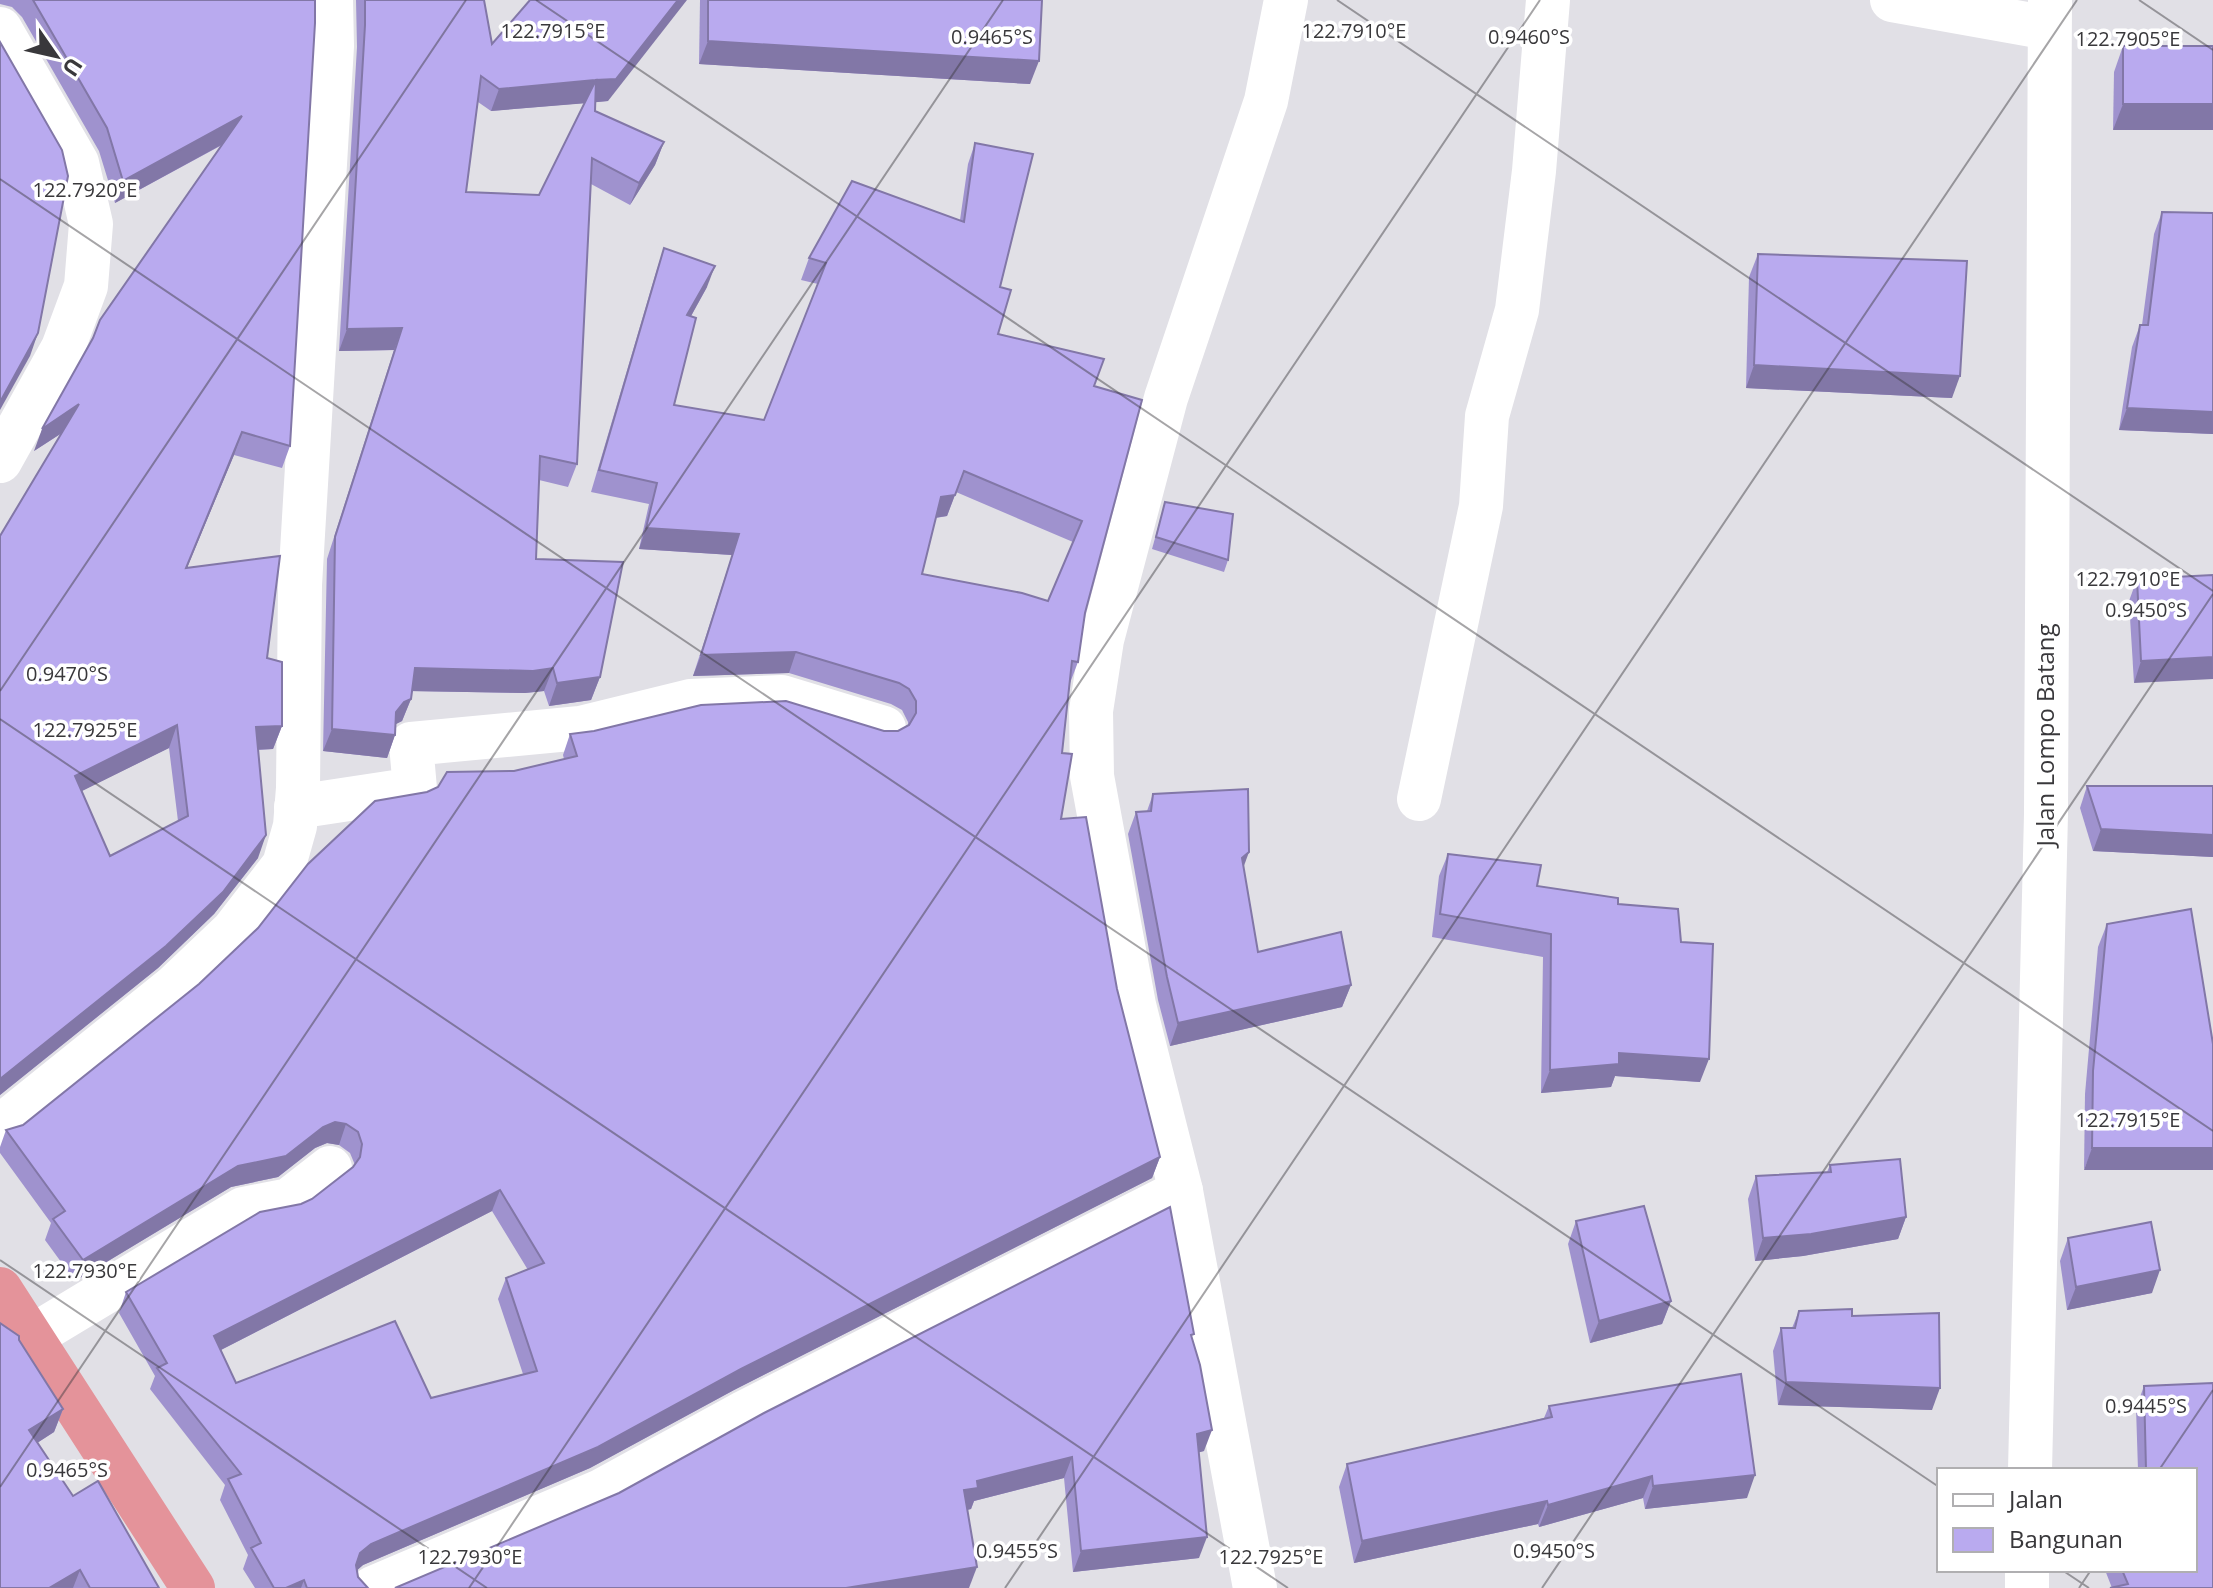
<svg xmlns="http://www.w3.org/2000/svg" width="2213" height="1588" font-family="'Open Sans',sans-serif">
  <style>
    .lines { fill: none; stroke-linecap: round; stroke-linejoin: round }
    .minor { stroke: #fff; stroke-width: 44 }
    .trunk { stroke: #e4939a; stroke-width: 44 }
    .wall { fill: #9f92ce; fill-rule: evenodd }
    .shaded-wall { fill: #8277a7 }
    .building { fill: #b9aaef; stroke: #8277a7; stroke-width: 2; fill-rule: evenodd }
    .ticks { fill: none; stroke: #39383b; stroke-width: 2; stroke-opacity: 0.45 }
    .labels { text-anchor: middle; stroke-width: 7; stroke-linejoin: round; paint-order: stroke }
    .street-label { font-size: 24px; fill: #39383b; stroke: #fff }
    .ticks-label { font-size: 20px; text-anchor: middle; fill: #39383b; stroke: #fff; stroke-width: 7; stroke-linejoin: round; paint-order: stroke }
  </style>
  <rect width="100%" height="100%" fill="#e1e0e6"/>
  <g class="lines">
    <g class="minor">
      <polyline points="1892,0 2049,28"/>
      <polyline points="0,29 77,163 91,224 86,286 63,348 0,461"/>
      <polyline points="1419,799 1481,506 1487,416 1517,310 1534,171 1548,0"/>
      <polyline points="296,807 415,789 411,744 580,728 690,701 782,697 884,728"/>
      <polyline points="0,1127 174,987 233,931 284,865 295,826 298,788 300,585 332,46 331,0"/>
      <polyline points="31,1337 243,1209 289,1200 330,1168"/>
      <polyline points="2030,1470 2046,814 2050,0"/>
      <polyline points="373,1588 601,1491 745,1412 1181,1191"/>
      <polyline points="1255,1588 1181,1191 1134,1005 1092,776 1091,711 1102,640 1166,398 1266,101 1286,0"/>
      <polyline points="2027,1588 2027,1570"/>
    </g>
    <polyline class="trunk" points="0,1289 193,1588"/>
  </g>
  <g class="wall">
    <path d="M0,0H315L290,446L282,468L234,455L187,568L267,658L282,726L273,749L258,750V858L214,914L158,968L0,1095L62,433L34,451L222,145L115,203L99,151L22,17L12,7L0,4ZM169,748L178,821L110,856L81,791Z"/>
    <path d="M356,0H484L492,44L608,101L595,102V111L664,142L655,165L630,205L591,184L577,464L568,487L539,480L536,559L600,677L591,700L549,706L544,691L525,693L412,691L411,699L402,721L396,724L395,735L387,758L323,751L327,559L394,350L339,351L357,47ZM478,102L491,111L584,103L539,195L466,192Z"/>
    <polygon points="700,0 1042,0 1030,84 699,64"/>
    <polygon points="2123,46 2213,46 2113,130 2114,72"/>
    <path d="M975,143L1000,287L998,334L1094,386L1085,613L1078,662L1070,683L1062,753L1061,819L1117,989L1160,1157L1152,1178L734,1390L590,1468L363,1565L357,1570L358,1577L368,1588H255L243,1569L248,1555L220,1500L225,1485L150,1389L155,1376L119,1313L126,1292L312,1199L353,1167L355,1165L350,1153L339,1145L327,1143L315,1148L278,1177L231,1187L75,1281L45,1240L51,1223L0,1153V1147L6,1130L23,1125L199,984L427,792L564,759L563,755L570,734L898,731L908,725V722L902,710L891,704L789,673L693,676L732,555L639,549L649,504L591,492L657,269L664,248L707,287L691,316L674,405L764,420L818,284L801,280L809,258L960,220L968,164ZM956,492L1073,542L1048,601L922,574L936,518L947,516ZM492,1211L528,1270L506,1278L498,1299L523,1374L431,1398L236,1383L221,1350Z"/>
    <polygon points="2162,212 2213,213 2213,434 2119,430 2132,347 2140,325 2142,325 2154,234"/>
    <polygon points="1758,254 1952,398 1746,388 1749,277"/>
    <polygon points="1165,502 1228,560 1224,572 1152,549"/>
    <polygon points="2213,575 2134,683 2129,601 2137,579"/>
    <polygon points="2087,786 2213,786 2213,857 2093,851 2080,808"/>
    <polygon points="1153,794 1243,867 1258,952 1351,985 1342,1007 1170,1046 1158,1000 1128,834 1136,812 1147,811"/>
    <polygon points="1448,854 1537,886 1618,904 1681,942 1700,1082 1615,1076 1611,1087 1541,1093 1543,957 1432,937 1439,876"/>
    <polygon points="2191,909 2084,1170 2085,1094 2098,947 2107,924"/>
    <polygon points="1830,1165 1906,1217 1898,1239 1803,1256 1755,1261 1748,1199 1756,1176 1827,1172"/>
    <polygon points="1576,1221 1671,1301 1662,1324 1590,1343 1568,1244"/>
    <polygon points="2068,1238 2152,1293 2067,1310 2060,1261"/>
    <polygon points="1799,1311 1852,1316 1932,1410 1778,1405 1773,1351 1781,1328 1792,1328"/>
    <polygon points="1192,1339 1204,1451 1199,1452 1199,1558 1073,1572 1064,1478 974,1501 971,1509 967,1510 969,1588 395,1588"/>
    <polygon points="19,1340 63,1409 54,1432 37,1443 73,1496 159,1588 0,1588"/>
    <polygon points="2213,1383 2213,1588 2110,1588 2112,1588 2105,1570 2195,1570 2195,1470 2138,1470 2136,1408 2144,1386"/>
    <polygon points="1549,1406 1747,1498 1645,1509 1643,1498 1539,1527 1538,1524 1354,1563 1339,1487 1347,1464 1544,1418"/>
  </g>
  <g class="shaded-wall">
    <polygon points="678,0 687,0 608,101 588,103 596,80"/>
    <polygon points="708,41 1039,61 1030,84 699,64"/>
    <polygon points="596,80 588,103 491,111 499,89"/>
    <polygon points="2123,104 2213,104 2213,130 2113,130"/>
    <polygon points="242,116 234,138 115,203 123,181"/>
    <polygon points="664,142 655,165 630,205 639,183"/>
    <polygon points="715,266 707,287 680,336 687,315"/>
    <polygon points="402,328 394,350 339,351 347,329"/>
    <polygon points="38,333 30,356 0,410 0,402"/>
    <polygon points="1754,365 1960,376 1952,398 1746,388"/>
    <polygon points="79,404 71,427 34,451 42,429"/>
    <polygon points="2127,408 2213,412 2213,434 2119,430"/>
    <polygon points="242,432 234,455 177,591 186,568"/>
    <polygon points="964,471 947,516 933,518 941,497"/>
    <polygon points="646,528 739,534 732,555 639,549"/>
    <polygon points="796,652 789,673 693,676 701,655"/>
    <polygon points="2213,657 2213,679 2134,683 2141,661"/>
    <polygon points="415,668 553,668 544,691 525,693 407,691"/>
    <polygon points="600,677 591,700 549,706 557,683"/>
    <polygon points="411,699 402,721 396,724 396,712 404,702"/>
    <polygon points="177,725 169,748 66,799 75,776"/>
    <polygon points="282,726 273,749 247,750 256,727"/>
    <polygon points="332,729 395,735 387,758 323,751"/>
    <polygon points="2101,829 2213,835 2213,857 2093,851"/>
    <polygon points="266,835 258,858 214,914 158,968 0,1095 0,1079"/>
    <polygon points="1249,852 1241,874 1242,858"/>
    <polygon points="1351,985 1342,1007 1170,1046 1178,1023"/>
    <polygon points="1619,1053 1709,1059 1700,1082 1615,1076 1611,1087 1541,1093 1550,1070"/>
    <polygon points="335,1122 346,1124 339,1145 327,1143 315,1148 278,1177 231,1187 75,1281 83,1260 238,1166"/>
    <polygon points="2092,1148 2213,1148 2213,1170 2084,1170"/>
    <polygon points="1160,1157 1152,1178 734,1390 590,1468 363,1565 353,1574 360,1553 371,1544 741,1369"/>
    <polygon points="500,1190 492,1211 207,1357 214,1336"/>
    <polygon points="1906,1217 1898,1239 1803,1256 1755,1261 1763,1238"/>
    <polygon points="2160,1270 2152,1293 2067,1310 2076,1287"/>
    <polygon points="1671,1301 1662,1324 1590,1343 1599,1321"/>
    <polygon points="1786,1382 1940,1388 1932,1410 1778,1405"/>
    <polygon points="63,1409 54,1432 20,1454 29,1430"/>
    <polygon points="1212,1430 1204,1451 1189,1455 1197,1434"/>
    <polygon points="1072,1457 1064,1478 974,1501 971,1509 957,1512 964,1490 977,1481"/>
    <polygon points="1755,1475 1747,1498 1645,1509 1653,1486"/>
    <polygon points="1652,1476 1643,1498 1539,1527 1548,1505"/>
    <polygon points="1547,1501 1538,1524 1354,1563 1362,1541"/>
    <polygon points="1207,1537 1199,1558 1073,1572 1081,1551"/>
    <polygon points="977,1567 969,1588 846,1588"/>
    <polygon points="80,1570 73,1588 49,1588"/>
    <polygon points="304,1580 301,1588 286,1588"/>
  </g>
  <g class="building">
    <path d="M33,0H315V23L290,446L242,432L186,568L280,556L267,658L282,662V726L256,727L266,835L223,892L166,946L0,1079V536L79,404L42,429L93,338L100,320L242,116L123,181L107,128ZM177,725L188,816L110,856L75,776Z"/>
    <path d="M365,0H484L492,44L530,0H678L616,79L596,80L595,111L664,142L639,183L592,158L577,464L540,456L536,559L623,562L600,677L557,683L553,668L533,671L415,668L411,699L404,702L396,712L395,735L332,729L335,537L402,328L347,329L365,25ZM481,76L499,89L596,80L539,195L466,192Z"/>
    <polygon points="708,0 1042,0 1039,61 708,41"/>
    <polygon points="0,42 62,150 68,176 38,333 0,402"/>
    <rect x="2123" y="46" width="90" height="58"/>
    <path d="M975,143L1033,154L1000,287L1011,290L998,334L1104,359L1094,386L1142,400L1085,613L1078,662L1072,661L1062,753L1072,754L1061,819L1086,817L1117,989L1160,1157L741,1369L598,1447L371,1544L360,1553L356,1565L358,1577L368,1588H307L304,1580L286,1588H274L251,1548L261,1543L228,1479L241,1474L157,1368L167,1363L126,1292L260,1212L301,1204L312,1199L353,1167L360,1157L362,1144L358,1132L346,1124L335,1122L323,1127L286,1156L238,1166L83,1260L53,1219L65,1211L6,1130L23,1125L199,984L258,928L308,864L375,801L427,792L438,787L447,772L514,771L577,756L570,734L594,731L701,705L786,701L884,731H898L909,725L916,713V701L909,689L899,683L796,652L701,655L739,534L646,528L657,483L599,470L664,248L715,266L687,315L696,318L674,405L764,420L826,263L809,258L852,181L964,222ZM964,471L1082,521L1048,601L1022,593L922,574L941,497L955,495ZM500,1190L544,1263L506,1278L537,1371L431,1398L395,1321L236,1383L214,1336Z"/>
    <polygon points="2162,212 2213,213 2213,412 2127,408 2140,325 2148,325"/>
    <polygon points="1758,254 1967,261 1960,376 1754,365"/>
    <polygon points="1165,502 1233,514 1228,560 1156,537"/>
    <polygon points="2213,575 2213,657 2141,661 2137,579"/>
    <polygon points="2087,786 2213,786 2213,835 2101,829"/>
    <polygon points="1248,789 1249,852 1242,858 1258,952 1341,932 1351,985 1178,1023 1167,977 1136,812 1151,811 1153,794"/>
    <polygon points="1448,854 1541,865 1537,886 1618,898 1618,904 1678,909 1681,942 1713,944 1709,1059 1619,1053 1619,1064 1550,1070 1551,934 1440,914"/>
    <polygon points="2191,909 2213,1044 2213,1148 2092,1148 2093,1071 2107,924"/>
    <polygon points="1900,1159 1906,1217 1811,1234 1763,1238 1756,1176 1831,1172 1830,1165"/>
    <polygon points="1644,1206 1671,1301 1599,1321 1576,1221"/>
    <polygon points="1170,1207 1194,1334 1191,1335 1200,1365 1212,1430 1197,1434 1207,1537 1081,1551 1072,1457 977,1481 978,1488 964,1490 977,1567 846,1588 395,1588 619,1493 764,1413"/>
    <polygon points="2151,1222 2160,1270 2076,1287 2068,1238"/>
    <polygon points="1852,1309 1852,1316 1939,1313 1940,1388 1786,1382 1781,1328 1795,1328 1799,1311"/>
    <polygon points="0,1323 19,1336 19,1340 63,1409 29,1430 73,1496 98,1481 159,1588 90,1588 80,1570 49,1588 0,1588"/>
    <polygon points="1741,1374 1755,1475 1653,1486 1652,1476 1548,1505 1547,1501 1362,1541 1347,1464 1552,1417 1549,1406"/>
    <polygon points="2213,1383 2213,1588 2110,1588 2128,1584 2122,1570 2195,1570 2195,1470 2146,1470 2144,1386"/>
  </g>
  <path class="ticks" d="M536,0L2213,1131M1337,0L2213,591M2139,0L2213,50M0,179L1939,1487M0,691L466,0M0,719L1288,1588M0,1260L487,1588M2159,1470L2213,1390M0,1487L1003,0M2062,1570L2089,1588M469,1588L1540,0M1005,1588L2077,0M1542,1588L2213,594M2079,1588L2091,1570"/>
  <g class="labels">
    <g class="street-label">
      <text transform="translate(2046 735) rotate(-90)" y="8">Jalan Lompo Batang</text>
    </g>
  </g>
  <g class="ticks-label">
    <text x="553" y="38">122.7915°E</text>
    <text x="1354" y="38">122.7910°E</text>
    <text x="992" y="44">0.9465°S</text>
    <text x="1529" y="44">0.9460°S</text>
    <text x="2128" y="46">122.7905°E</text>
    <text x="85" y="197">122.7920°E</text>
    <text x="2128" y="586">122.7910°E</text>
    <text x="2146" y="617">0.9450°S</text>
    <text x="67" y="681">0.9470°S</text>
    <text x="85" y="737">122.7925°E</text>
    <text x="2128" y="1127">122.7915°E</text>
    <text x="85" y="1278">122.7930°E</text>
    <text x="2146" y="1413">0.9445°S</text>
    <text x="67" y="1477">0.9465°S</text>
    <text x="1017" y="1558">0.9455°S</text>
    <text x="1554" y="1558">0.9450°S</text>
    <text x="470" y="1564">122.7930°E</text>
    <text x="1271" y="1564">122.7925°E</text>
  </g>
  <rect x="1937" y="1468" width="260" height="104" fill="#ffffff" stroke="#b0afb1" stroke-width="2"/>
  <rect x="1953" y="1494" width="40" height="12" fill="#ffffff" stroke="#b0afb1" stroke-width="2"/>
  <text x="2009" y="1508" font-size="24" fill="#39383b">Jalan</text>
  <rect x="1953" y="1528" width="40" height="24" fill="#b9aaef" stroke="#b0afb1" stroke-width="2"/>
  <text x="2009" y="1548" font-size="24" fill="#39383b">Bangunan</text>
  <g transform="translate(56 56) rotate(124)" stroke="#ffffff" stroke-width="6" paint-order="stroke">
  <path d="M0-6L14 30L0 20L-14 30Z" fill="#39383b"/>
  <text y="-12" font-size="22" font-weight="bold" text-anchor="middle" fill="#39383b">U</text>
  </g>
</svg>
